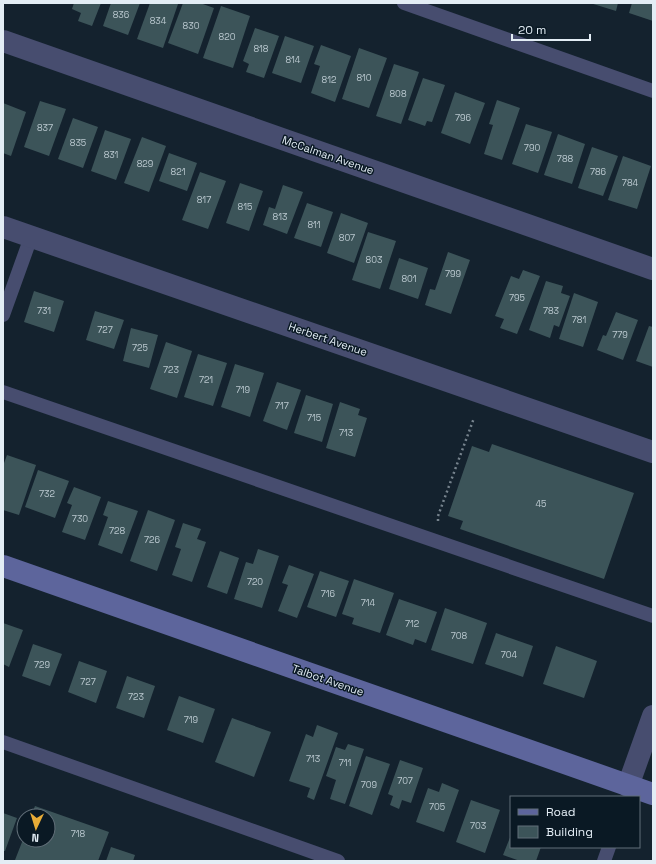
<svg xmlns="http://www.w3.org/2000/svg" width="656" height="864" font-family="'Space Grotesk',sans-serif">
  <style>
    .building { fill: #3c5459 }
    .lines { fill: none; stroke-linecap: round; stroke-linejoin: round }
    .path { stroke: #76838d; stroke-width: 2.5; stroke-dasharray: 2 3; stroke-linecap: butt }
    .lane { stroke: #474d6f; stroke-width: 14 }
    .street { stroke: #474d6f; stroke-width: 22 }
    .secondary { stroke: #5d659c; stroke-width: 22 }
    .labels { text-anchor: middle; stroke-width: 3; stroke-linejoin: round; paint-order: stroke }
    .number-label { font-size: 9px; fill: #b9c7ce }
    .street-label { font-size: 11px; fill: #e3edf5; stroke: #0a1924 }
  </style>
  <rect width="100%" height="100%" fill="#14222e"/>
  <g class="building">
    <polygon points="74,3 101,3 92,26 78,21 81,13 72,9"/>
    <polygon points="111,3 140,3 128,35 103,26"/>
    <polygon points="150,3 178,4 163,48 137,39"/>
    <polygon points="183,3 200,3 214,8 198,54 168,43"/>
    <polygon points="590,3 618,3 616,11"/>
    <polygon points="632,3 653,3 653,21 629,13"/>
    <polygon points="221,6 250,16 233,68 203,58"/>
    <polygon points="255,28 279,36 264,78 246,72 249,64 243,61"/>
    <polygon points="285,36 314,46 301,83 272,73"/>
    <polygon points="321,45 351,56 335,102 311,93 320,66 314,64"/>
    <polygon points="359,48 387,58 369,108 342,99"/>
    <polygon points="394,64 419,72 401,124 376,116"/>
    <polygon points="423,78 445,85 432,122 427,121 425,126 408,120"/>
    <polygon points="455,92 485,103 470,144 441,133"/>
    <polygon points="497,100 520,108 502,160 484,154 493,125 489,124"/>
    <polygon points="40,101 66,109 49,156 24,147"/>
    <polygon points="3,103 26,112 11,156 3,153"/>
    <polygon points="73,118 98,127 83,168 58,159"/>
    <polygon points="526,124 552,132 538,173 512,164"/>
    <polygon points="105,130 131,139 116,180 91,171"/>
    <polygon points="558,134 585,144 572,184 544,175"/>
    <polygon points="142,137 166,146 149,192 124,183"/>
    <polygon points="592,147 618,156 603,196 578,188"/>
    <polygon points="169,153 197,163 187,191 159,181"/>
    <polygon points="623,156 651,166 637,209 608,200"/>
    <polygon points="200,172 226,181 208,229 182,220"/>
    <polygon points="240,183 263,191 249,231 226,223"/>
    <polygon points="283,185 303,192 287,234 263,225 269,207 275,209"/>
    <polygon points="307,203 333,212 321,247 294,238"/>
    <polygon points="341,213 368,223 354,263 327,253"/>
    <polygon points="368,232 396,241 380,289 352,280"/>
    <polygon points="448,252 470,260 451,314 425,305 430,289 435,290"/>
    <polygon points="399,258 428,268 418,299 389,289"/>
    <polygon points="523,270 540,276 517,334 500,328 504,319 495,316 511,276 519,279"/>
    <polygon points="546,281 563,286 561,293 570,296 559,327 554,325 550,338 529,330"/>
    <polygon points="34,291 64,301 54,332 24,322"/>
    <polygon points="574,293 598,302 583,347 559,339"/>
    <polygon points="95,311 124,320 114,349 86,340"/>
    <polygon points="616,312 638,320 623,360 597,350 603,335 606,336"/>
    <polygon points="649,326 653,327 653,367 636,361"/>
    <polygon points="131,328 158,335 149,368 123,361"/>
    <polygon points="166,342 192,351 177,398 150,389"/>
    <polygon points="198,354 227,363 213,406 184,397"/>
    <polygon points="235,364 264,373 250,417 221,407"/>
    <polygon points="277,382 301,390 287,430 263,421"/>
    <polygon points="306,395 333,404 322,442 294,433"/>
    <polygon points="340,402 360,409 358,415 367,418 355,457 326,448"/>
    <polygon points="492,444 634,493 604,579 460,529 463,521 448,516 472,446 489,452"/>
    <polygon points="7,455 36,465 19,515 3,510 3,466"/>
    <polygon points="38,470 69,481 55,518 25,507"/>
    <polygon points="74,487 101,497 85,540 62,532 72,505 67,503"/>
    <polygon points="108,501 138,511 122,554 98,545 108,517 103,515"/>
    <polygon points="148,510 175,520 157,571 130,561"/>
    <polygon points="183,523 201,529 197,539 206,542 192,582 172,575 181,549 175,547"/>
    <polygon points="258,549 279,556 262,608 234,599 246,562 253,564"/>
    <polygon points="220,551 239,558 227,594 207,587"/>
    <polygon points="289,565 314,574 297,618 278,611 288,585 282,583"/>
    <polygon points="320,571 349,581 336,617 307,607"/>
    <polygon points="354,579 394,593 380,633 352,624 354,618 342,614"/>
    <polygon points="399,599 437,612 426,643 415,639 413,645 386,635"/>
    <polygon points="445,608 487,623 473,664 431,650"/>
    <polygon points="3,623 23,630 9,667 3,664"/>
    <polygon points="496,633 533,646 523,677 485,664"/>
    <polygon points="33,644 62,654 50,686 22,676"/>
    <polygon points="556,646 597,661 584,698 543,684"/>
    <polygon points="79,661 107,671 96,703 68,692"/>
    <polygon points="127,676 155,686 144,718 116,708"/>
    <polygon points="179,696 215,709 203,743 167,730"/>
    <polygon points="232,718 271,732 254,777 215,762"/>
    <polygon points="317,725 338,733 314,800 307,797 310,788 289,781 306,734 313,737"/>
    <polygon points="348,744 364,749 345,804 330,799 336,780 326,776 336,747 345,750"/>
    <polygon points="366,756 390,764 372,815 349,806"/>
    <polygon points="400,760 423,768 411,803 402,800 399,809 390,805 393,796 388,794"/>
    <polygon points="442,783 459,790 444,832 416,822 428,788 439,792"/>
    <polygon points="471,800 500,810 485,853 456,842"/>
    <polygon points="35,806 109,832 98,861 15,860 24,837 24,840 48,840 48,816 31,816"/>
    <polygon points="3,813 17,818 5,851 3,851"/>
    <polygon points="511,835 511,847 541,847 536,861 520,861 503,855"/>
    <polygon points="111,847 135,855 133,861 106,861"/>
  </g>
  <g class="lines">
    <polyline class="path" points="438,521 438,516 474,418"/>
    <g class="lane">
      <polyline points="404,3 653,91"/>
      <polyline points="3,315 31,237"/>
      <polyline points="3,392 653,616"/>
      <polyline points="3,742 338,861"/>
      <polyline points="604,861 609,847"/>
    </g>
    <g class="street">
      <polyline points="3,41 653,269"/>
      <polyline points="3,227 653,452"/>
      <polyline points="628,786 653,716"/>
    </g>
    <polyline class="secondary" points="3,566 653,794"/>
  </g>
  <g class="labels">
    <g class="number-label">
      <text x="121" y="18">836</text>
      <text x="158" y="24">834</text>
      <text x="191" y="29">830</text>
      <text x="227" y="40">820</text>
      <text x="261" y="52">818</text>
      <text x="293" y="63">814</text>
      <text x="364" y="81">810</text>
      <text x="329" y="83">812</text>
      <text x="398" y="97">808</text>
      <text x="463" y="121">796</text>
      <text x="45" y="131">837</text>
      <text x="78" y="146">835</text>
      <text x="532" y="151">790</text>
      <text x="111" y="158">831</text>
      <text x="565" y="162">788</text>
      <text x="145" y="167">829</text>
      <text x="178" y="175">821</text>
      <text x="598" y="175">786</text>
      <text x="630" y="186">784</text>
      <text x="204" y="203">817</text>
      <text x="245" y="210">815</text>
      <text x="280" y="220">813</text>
      <text x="314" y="228">811</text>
      <text x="347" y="241">807</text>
      <text x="374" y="263">803</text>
      <text x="453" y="277">799</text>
      <text x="409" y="282">801</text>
      <text x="517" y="301">795</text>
      <text x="44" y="314">731</text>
      <text x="551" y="314">783</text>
      <text x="579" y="323">781</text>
      <text x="105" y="333">727</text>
      <text x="620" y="338">779</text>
      <text x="140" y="351">725</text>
      <text x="171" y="373">723</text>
      <text x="206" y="383">721</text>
      <text x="243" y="393">719</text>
      <text x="282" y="409">717</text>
      <text x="314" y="421">715</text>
      <text x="346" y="436">713</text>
      <text x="47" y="497">732</text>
      <text x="541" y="507">45</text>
      <text x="80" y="522">730</text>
      <text x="117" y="534">728</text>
      <text x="152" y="543">726</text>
      <text x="255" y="585">720</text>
      <text x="328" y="597">716</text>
      <text x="368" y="606">714</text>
      <text x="412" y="627">712</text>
      <text x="459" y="639">708</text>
      <text x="509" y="658">704</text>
      <text x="42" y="668">729</text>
      <text x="88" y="685">727</text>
      <text x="136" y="700">723</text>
      <text x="191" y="723">719</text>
      <text x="313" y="762">713</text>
      <text x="345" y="766">711</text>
      <text x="405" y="784">707</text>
      <text x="369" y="788">709</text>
      <text x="437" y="810">705</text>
      <text x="478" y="829">703</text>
      <text x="78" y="837">718</text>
    </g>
    <g class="street-label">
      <text transform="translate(328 155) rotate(19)" y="4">McCalman Avenue</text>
      <text transform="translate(328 339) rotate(19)" y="4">Herbert Avenue</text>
      <text transform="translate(328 680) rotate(19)" y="4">Talbot Avenue</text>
    </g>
  </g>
  <rect width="656" height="864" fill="none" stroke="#e3edf5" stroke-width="8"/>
  <rect x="510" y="796" width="130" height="52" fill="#0a1924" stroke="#616e78"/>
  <rect x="518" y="809" width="20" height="6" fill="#5d659c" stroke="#616e78"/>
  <text x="546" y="816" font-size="12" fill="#e3edf5">Road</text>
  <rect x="518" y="826" width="20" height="12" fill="#3c5459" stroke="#616e78"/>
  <text x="546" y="836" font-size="12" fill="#e3edf5">Building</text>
  <g transform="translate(36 828) rotate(184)"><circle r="19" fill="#0a1924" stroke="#616e78"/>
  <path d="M0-3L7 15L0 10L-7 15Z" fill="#e7ac37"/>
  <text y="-6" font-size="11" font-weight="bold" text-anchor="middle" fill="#e3edf5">N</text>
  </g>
  <path d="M512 34v6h78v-6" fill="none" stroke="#e3edf5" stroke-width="2"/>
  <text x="518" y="34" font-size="12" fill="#e3edf5" stroke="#0a1924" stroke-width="3" paint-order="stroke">20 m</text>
</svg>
